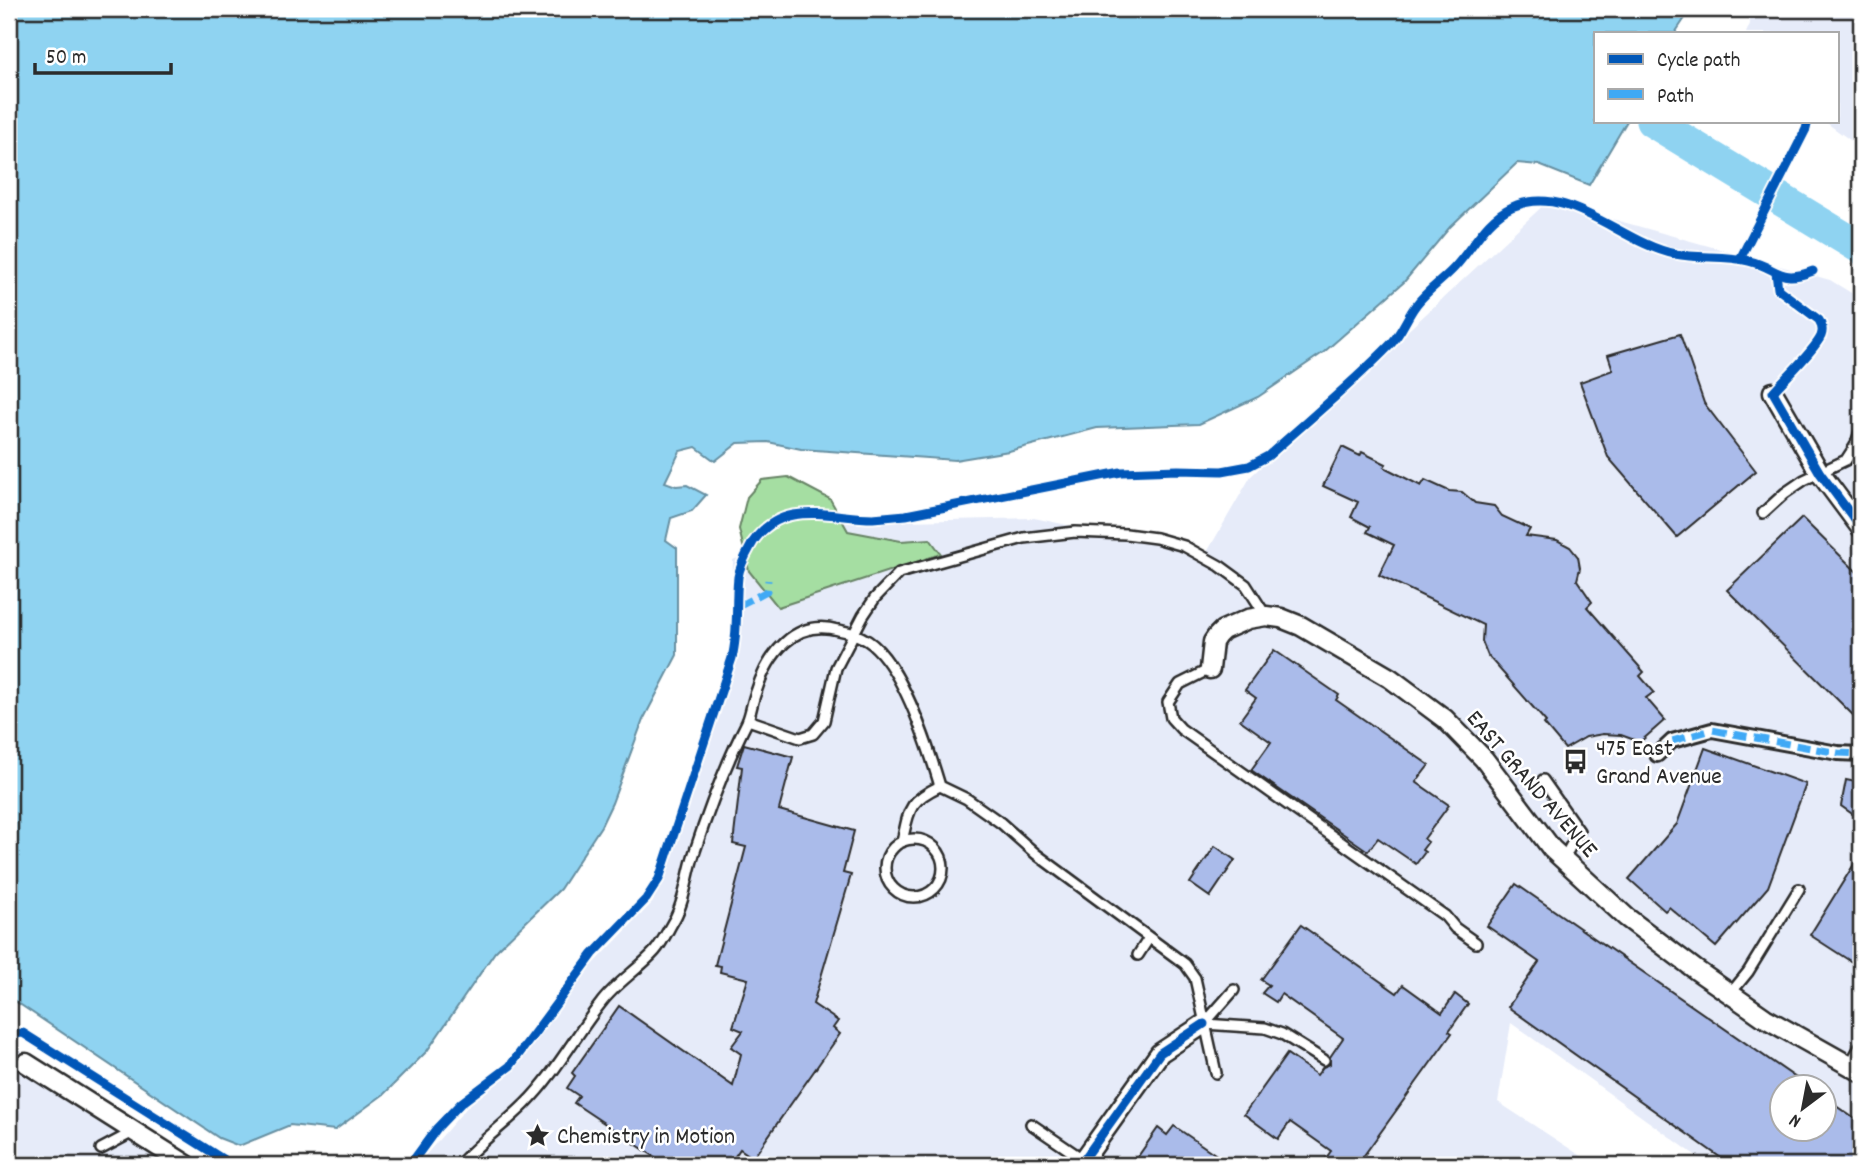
<svg xmlns="http://www.w3.org/2000/svg" width="1870" height="1174" font-family="Dekko,sans-serif">
  <style>
    .built { fill: #e6ebf9; fill-rule: evenodd }
    .green { fill: #a5dea2; stroke: #688466; stroke-width: 2 }
    .water { fill: #8fd3f1; stroke: #6790a2; stroke-width: 2 }
    .lines { fill: none; stroke-linecap: round; stroke-linejoin: round }
    .river { stroke: #8fd3f1; stroke-width: 33 }
    .building { fill: #aabbea; stroke: #2b2b2b; stroke-width: 2 }
    .service-casing { stroke: #2b2b2b; stroke-width: 14 }
    .pedestrian-casing { stroke: #2b2b2b; stroke-width: 18 }
    .minor-casing { stroke: #2b2b2b; stroke-width: 23 }
    .service { stroke: #fff; stroke-width: 9 }
    .pedestrian { stroke: #fff; stroke-width: 12 }
    .minor { stroke: #fff; stroke-width: 18 }
    .quiet { stroke: #3fa9f5; stroke-width: 7; stroke-dasharray: 14 7; stroke-linecap: butt }
    .cycleway-casing { stroke: #fff; stroke-width: 13 }
    .cycleway { stroke: #0057b8; stroke-width: 9 }
    .labels { text-anchor: middle; stroke-width: 5; stroke-linejoin: round; paint-order: stroke }
    .poi-label { font-size: 24px; fill: #2b2b2b; stroke: #fff; text-anchor: start }
    .street-label { font-size: 24px; fill: #2b2b2b; stroke: #fff }
  </style>
  <rect width="100%" height="100%" fill="#fff"/>
  <filter id="ink" filterUnits="userSpaceOnUse"><feTurbulence type="fractalNoise" baseFrequency=".0143" numOctaves="2"/><feDisplacementMap in="SourceGraphic" scale="14" xChannelSelector="R" yChannelSelector="G"/><feConvolveMatrix kernelMatrix="1 2 1 2 8 2 1 2 1" color-interpolation-filters="sRGB"/></filter>
  <g filter="url(#ink)">
    <g class="built">
      <polygon points="1752,9 1861,9 1861,148 1824,121 1837,121 1837,33 1746,33 1750,24 1749,15"/>
      <path d="M1548,201L1830,280L1861,299V1165H1709L1511,1023L1498,1102L1595,1165H417L567,992L653,902L729,685L733,560L819,523L1034,518L1206,554L1251,476ZM1783,1086H1825V1128H1783Z"/>
      <polygon points="9,1043 192,1165 9,1165"/>
    </g>
    <polygon class="green" points="788,477 830,499 848,531 901,541 930,539 941,554 778,607 749,571 739,529 747,497 762,480"/>
    <polygon class="water" points="9,9 1691,9 1675,33 1595,33 1595,121 1627,121 1589,185 1539,165 1517,163 1450,227 1404,282 1324,352 1258,397 1199,424 1097,428 1009,451 955,460 801,449 768,442 738,443 715,461 696,447 680,451 665,482 676,486 687,485 706,495 692,511 671,518 666,540 677,548 677,655 643,720 612,803 601,826 560,889 495,952 427,1051 384,1094 335,1130 290,1125 239,1146 219,1138 9,997"/>
    <g class="lines">
      <polyline class="river" points="1652,121 1861,248"/>
    </g>
    <g class="building">
      <polygon points="1680,334 1704,403 1756,471 1677,537 1608,457 1580,382 1613,370 1608,355"/>
      <polygon points="1342,447 1360,456 1362,452 1386,464 1384,467 1421,486 1425,480 1449,491 1462,492 1475,503 1494,506 1502,516 1530,529 1526,536 1557,540 1570,547 1578,557 1580,568 1577,580 1592,602 1587,607 1644,672 1640,676 1654,692 1646,698 1665,720 1640,742 1621,735 1603,734 1586,737 1565,749 1544,724 1546,722 1488,656 1482,641 1483,625 1379,575 1394,545 1367,532 1370,527 1351,517 1358,502 1323,486"/>
      <polygon points="1802,518 1861,576 1861,723 1727,590"/>
      <polygon points="1274,650 1339,695 1336,700 1429,765 1416,782 1449,805 1424,839 1428,842 1422,850 1425,852 1416,864 1378,838 1368,851 1251,770 1271,742 1240,720 1256,698 1245,690"/>
      <polygon points="744,744 793,757 779,810 854,831 843,873 851,875 813,1004 838,1021 833,1028 840,1034 753,1158 740,1149 729,1165 667,1165 574,1103 579,1096 567,1088 575,1076 572,1073 619,1006 733,1086 741,1054 731,1047 743,1031 733,1027 748,979 720,972 721,966 715,965 746,847 733,844 742,767 737,766"/>
      <polygon points="1705,748 1806,784 1768,887 1716,947 1669,907 1665,911 1629,879 1677,824"/>
      <polygon points="1846,780 1861,783 1861,820 1841,806"/>
      <polygon points="1215,846 1235,860 1210,897 1190,883"/>
      <polygon points="1861,853 1861,968 1810,935"/>
      <polygon points="1516,884 1809,1087 1782,1087 1782,1129 1824,1129 1824,1098 1861,1123 1861,1147 1848,1165 1731,1165 1508,1007 1539,962 1487,926"/>
      <polygon points="1301,925 1397,993 1403,985 1442,1013 1455,994 1468,1004 1449,1031 1452,1033 1357,1165 1321,1165 1331,1151 1290,1122 1278,1139 1244,1114 1287,1054 1317,1075 1323,1067 1330,1064 1330,1057 1343,1038 1281,994 1276,1002 1262,993 1269,985 1261,980"/>
      <polygon points="1174,1126 1231,1165 1132,1165 1158,1128 1167,1135"/>
    </g>
    <g class="lines">
      <defs>
        <g id="service">
          <polyline points="1763,513 1785,493 1804,480 1846,460 1855,446 1861,429"/>
          <polyline points="1210,669 1180,684 1168,702 1171,718 1181,729 1445,916 1455,928 1476,943"/>
          <polyline points="748,720 800,738 813,734 824,721 836,668 863,616 875,598 899,573 1024,538 1075,532 1126,534 1156,538 1184,546 1220,566 1246,585 1266,616"/>
          <polyline points="1543,780 1579,831 1563,860"/>
          <circle cx="914" cy="868" r="29"/>
          <path d="M902,842C909,810 908,801 940,786"/>
          <polyline points="1138,955 1149,938"/>
          <polyline points="1730,994 1748,972 1799,889"/>
          <polyline points="1204,1024 1265,1028 1282,1034 1324,1060"/>
          <polyline points="1204,1024 1234,990"/>
          <polyline points="1849,1066 1861,1045"/>
          <polyline points="1031,1124 1084,1160"/>
          <polyline points="101,1149 133,1132"/>
          <polyline points="1087,1156 1101,1165"/>
          <path d="M459,1165C481,1141 503,1126 525,1104C555,1074 575,1036 601,1003C616,983 638,970 655,951C662,943 668,930 674,920C685,901 687,875 694,854C709,808 725,765 747,722C751,713 752,702 756,692C768,654 795,618 838,630C849,632 859,635 868,641C902,664 928,746 940,786L967,799L1001,823L1036,854L1185,964L1195,978L1216,1073"/>
        </g>
        <polyline id="pedestrian" points="1657,755 1672,741 1712,730 1838,753 1861,754"/>
        <g id="minor">
          <polyline points="1773,392 1820,473 1861,528"/>
          <polyline points="1210,669 1213,642 1217,636 1223,630 1248,619 1266,616 1281,618 1301,626 1390,678 1445,719 1484,759 1552,849 1626,917 1696,970 1765,1018 1861,1072"/>
          <polyline points="26,1063 187,1165"/>
          <polyline points="1080,1165 1160,1053 1204,1024"/>
        </g>
      </defs>
      <use href="#service" class="service-casing"/>
      <use href="#pedestrian" class="pedestrian-casing"/>
      <use href="#minor" class="minor-casing"/>
      <use href="#service" class="service"/>
      <use href="#pedestrian" class="pedestrian"/>
      <use href="#minor" class="minor"/>
      <g class="quiet">
        <polyline points="738,606 767,591 768,580"/>
        <polyline points="1657,755 1672,741 1712,730 1838,753 1861,754"/>
      </g>
      <defs>
        <g id="cycleway">
          <polyline points="1740,259 1806,129 1808,121"/>
          <path d="M1776,273L1778,289L1819,320C1822,325 1823,331 1821,336C1815,350 1784,379 1773,392L1820,473L1861,528"/>
          <polyline points="9,1042 14,1034 23,1033 232,1165"/>
          <path d="M410,1165L437,1128L461,1103L510,1066L593,954L646,899L659,879L732,658C739,630 735,604 738,577C740,564 747,553 753,542C783,498 831,518 873,518C884,517 895,516 906,515L1121,472L1178,470L1222,471L1249,466L1268,456C1309,419 1352,384 1390,345C1402,333 1406,318 1416,305C1426,291 1442,281 1454,268C1473,248 1485,219 1512,207C1569,182 1620,243 1675,254C1699,259 1724,255 1749,261C1779,268 1779,284 1813,271"/>
          <polyline points="1080,1165 1160,1053 1204,1024"/>
        </g>
      </defs>
      <use href="#cycleway" class="cycleway-casing"/>
      <use href="#cycleway" class="cycleway"/>
    </g>
  </g>
  <defs>
    <symbol id="bus-bare" viewBox="-9 -9 18 18"><path d="M-5-6H5V4H4V6H2V4H-2V6H-4V4H-5ZM-3.5-4V0h7V-4ZM-3.5 1.2v1.5H-2V1.2ZM2 1.2v1.5H3.5V1.2Z" fill="#2b2b2b" stroke="#fff" stroke-width="2.5" paint-order="stroke"/></symbol>
    <symbol id="sight-bare" viewBox="-9 -9 18 18"><path d="M0-6L1.8-2.2L6-1.7L2.9 1.2L3.7 5.4L0 3.3L-3.7 5.4L-2.9 1.2L-6-1.7L-1.8-2.2Z" fill="#2b2b2b" stroke="#fff" stroke-width="2.5" paint-order="stroke"/></symbol>
  </defs>
  <g fill-rule="evenodd">
    <use href="#bus-bare" x="1558" y="744" width="35" height="35"/>
    <use href="#sight-bare" x="520" y="1118" width="35" height="35"/>
  </g>
  <g class="labels">
    <g class="poi-label">
      <text x="1596" y="755">475 East<tspan x="1596" dy="28">Grand Avenue</tspan></text>
      <text x="557" y="1143">Chemistry in Motion</text>
    </g>
    <g class="street-label">
      <text transform="translate(1533 783) rotate(49)" y="8">EAST GRAND AVENUE</text>
    </g>
  </g>
  <rect width="1870" height="1174" fill="none" stroke="#fff" stroke-width="35"/>
  <rect x="18" y="18" width="1835" height="1139" fill="none" stroke="#2b2b2b" stroke-width="2.5" filter="url(#ink)"/>
  <rect x="1594" y="32" width="245" height="91" fill="#ffffff" stroke="#aaaaaa" stroke-width="2"/>
  <rect x="1608" y="54" width="35" height="10" fill="#0057b8" stroke="#aaaaaa" stroke-width="2"/>
  <text x="1657" y="66" font-size="21" fill="#2b2b2b">Cycle path</text>
  <rect x="1608" y="89" width="35" height="10" fill="#3fa9f5" stroke="#aaaaaa" stroke-width="2"/>
  <text x="1657" y="102" font-size="21" fill="#2b2b2b">Path</text>
  <g transform="translate(1803 1108) rotate(212)"><circle r="33" fill="#ffffff" stroke="#aaaaaa" stroke-width="2"/>
  <path d="M0-5L12 26L0 18L-12 26Z" fill="#2b2b2b"/>
  <text y="-10" font-size="19" font-weight="bold" text-anchor="middle" fill="#2b2b2b">N</text>
  </g>
  <path d="M35 63v10h136v-10" fill="none" stroke="#2b2b2b" stroke-width="3.5"/>
  <text x="46" y="63" font-size="21" fill="#2b2b2b" stroke="#ffffff" stroke-width="5" paint-order="stroke">50 m</text>
</svg>
